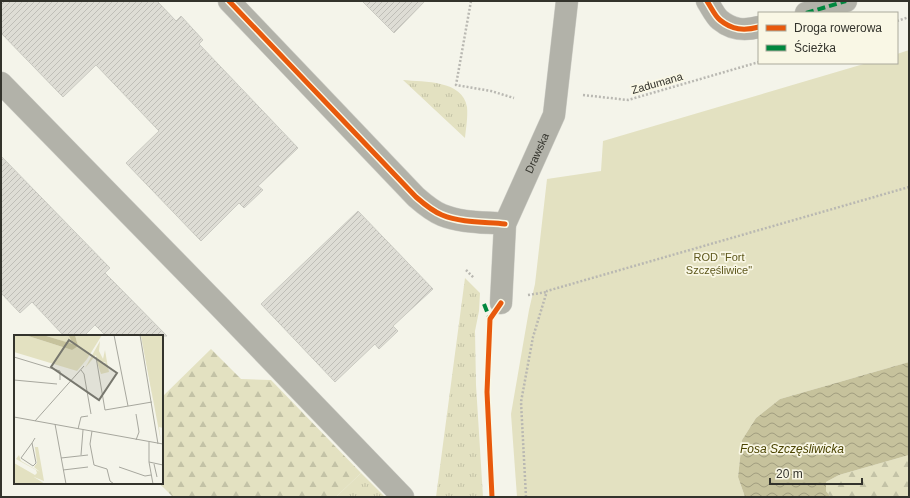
<svg xmlns="http://www.w3.org/2000/svg" width="910" height="498" font-family="Helvetica,sans-serif">
  <style>
    .grass { fill: url(#grass-tufts) }
    .forest { fill: url(#forest-firs) }
    .garden { fill: #e3e1c1 }
    .water { fill: url(#water-waves) }
    .building { fill: url(#building-hatch); stroke: #cacac2 }
    .lines { fill: none; stroke-linecap: round; stroke-linejoin: round }
    .minor-casing { stroke: #d0d0c9; stroke-width: 23 }
    .path { stroke: #b9b8b2; stroke-width: 2.5; stroke-dasharray: 2 2; stroke-linecap: butt }
    .minor { stroke: #b2b2a9; stroke-width: 22 }
    .quiet { stroke: #00873e; stroke-width: 4; stroke-dasharray: 8 4; stroke-linecap: butt }
    .cycleway-casing { stroke: #f9f7e5; stroke-width: 8 }
    .cycleway { stroke: #e8590c; stroke-width: 5 }
    .labels { text-anchor: middle; stroke-width: 3.5; stroke-linejoin: round; paint-order: stroke }
    .street-label { font-size: 11px; fill: #33332c; stroke: #f9f7e5 }
    .park-label { font-size: 11px; fill: #5e581d; stroke: #f9f7e5 }
    .water-label { font-size: 12px; font-style: italic; fill: #4b4402; stroke: #f9f7e5 }
    .inset-road { fill: none; stroke: #a7a79e; stroke-width: 1 }
    .view { fill: #77776e; fill-opacity: 0.15; stroke: #77776e; stroke-width: 2 }
    .inset-edge { fill: none; stroke: #33332c; stroke-width: 2 }
  </style>
  <defs>
    <pattern id="grass-tufts" width="24" height="20" patternUnits="userSpaceOnUse"><rect width="24" height="20" fill="#e3e1c1"/><path d="M3 7l-1-3M5 7V3M7 7l1-3M15 17l-1-3M17 17v-4M19 17l1-3" fill="none" stroke="#c3c2a6"/></pattern>
    <pattern id="forest-firs" width="22" height="20" patternUnits="userSpaceOnUse"><rect width="22" height="20" fill="#e3e1c1"/><path d="M5 1l3.5 6h-7zM16 11l3.5 6h-7z" fill="#c3c2a6"/></pattern>
    <pattern id="water-waves" width="16" height="10" patternUnits="userSpaceOnUse"><rect width="16" height="10" fill="#c6c29c"/><path d="M0 5q4-4 8 0t8 0" fill="none" stroke="#a19e7f"/></pattern>
    <pattern id="building-hatch" width="6" height="6" patternUnits="userSpaceOnUse"><rect width="6" height="6" fill="#deddd5"/><path d="M-1 1l2-2M0 6l6-6M5 7l2-2" fill="none" stroke="#bfbeb7"/></pattern>
  </defs>
  <rect width="100%" height="100%" fill="#f4f4ea"/>
  <g class="grass">
    <path d="M403,80C424,82 463,80 467,107C468,117 466,128 465,138Z"/>
    <polygon points="465,278 480,293 479,311 475,331 476,385 483,497 436,497"/>
    <polygon points="361,473 385,497 336,497"/>
  </g>
  <g class="forest">
    <polygon points="211,349 241,379 271,380 361,473 336,497 173,497 159,483 162,483 162,397"/>
    <polygon points="909,455 909,497 831,497 826,491 826,482 839,475"/>
  </g>
  <polygon class="garden" points="909,50 909,362 780,399 756,418 742,440 738,477 745,497 517,497 511,414 529,310 535,284 547,179 601,171 603,141 867,63 897,63 897,54"/>
  <polygon class="water" points="909,362 909,455 839,475 826,482 826,491 831,497 745,497 738,477 742,440 756,418 780,399"/>
  <g class="building">
    <polygon points="1,1 157,1 176,21 181,16 203,40 199,44 298,148 258,186 263,190 244,208 239,203 201,241 126,163 159,131 96,65 63,97 1,33"/>
    <polygon points="362,1 425,1 394,33"/>
    <polygon points="1,156 110,268 105,273 167,336 106,336 95,325 84,336 64,336 32,302 20,313 1,293"/>
    <polygon points="358,211 433,289 393,326 398,331 379,349 375,344 335,382 261,304"/>
  </g>
  <g class="lines">
    <defs>
      <g id="minor">
        <path d="M229,1L416,197C424,204 432,211 442,215C461,223 485,222 505,224"/>
        <path d="M707,1C711,7 715,16 720,20C732,30 744,31 759,27"/>
        <polyline points="806,13 846,1"/>
        <polyline points="1,83 218,305 403,497"/>
        <path id="s1" d="M501,303L505,224L554,115L567,1"/>
      </g>
    </defs>
    <use href="#minor" class="minor-casing"/>
    <g class="path">
      <polyline points="471,1 456,85 491,91 514,98"/>
      <polyline points="897,21 909,17"/>
      <polyline points="583,95 628,100 759,62"/>
      <polyline points="466,270 474,278"/>
      <polyline points="528,295 547,292"/>
      <polyline points="526,497 521,402 533,337 547,291 909,187"/>
    </g>
    <use href="#minor" class="minor"/>
    <g class="quiet">
      <polyline points="806,13 846,1"/>
      <polyline points="484,304 490,319"/>
    </g>
    <defs>
      <g id="cycleway">
        <path d="M229,1L416,197C424,204 432,211 442,215C461,223 485,222 505,224"/>
        <path d="M707,1C711,7 715,16 720,20C732,30 744,31 759,27"/>
        <polyline points="492,497 487,392 490,319 501,303"/>
      </g>
    </defs>
    <use href="#cycleway" class="cycleway-casing"/>
    <use href="#cycleway" class="cycleway"/>
  </g>
  <g class="labels">
    <g class="street-label">
      <text transform="translate(657 83) rotate(-16)" y="4">Zadumana</text>
      <text dy="4" stroke="none"><textPath href="#s1" startOffset="157">Drawska</textPath></text>
    </g>
    <g class="park-label">
      <text x="719" y="261">ROD "Fort<tspan x="719" dy="13">Szczęśliwice"</tspan></text>
    </g>
    <g class="water-label">
      <text x="792" y="453">Fosa Szczęśliwicka</text>
    </g>
  </g>
  <g transform="translate(14 335)">
    <rect width="149" height="149" fill="#f4f4ea"/>
    <path d="M127,0H149V93L145,92L147,107ZM86,6L85,16L89,24L91,15L93,27H83L82,20L71,33ZM20,106L21,112H24L30,146L20,142H0V128L21,140L23,138L22,135L2,124L5,120L7,126L26,137L20,132L23,128Z" fill="#e3e1c1"/>
    <path d="M29,0H55L59,9H58ZM127,0H135L136,3L131,12L136,28L139,64ZM89,26V28L93,27L95,37L87,39L83,27ZM0,142H20L31,149H0Z" fill="#e3e1c1"/>
    <path d="M0,0H11L58,15L63,7L61,0H88L73,24L63,36L0,17Z" fill="#e3e1c1"/>
    <path d="M11,0H29L59,9L55,1L61,0L64,11L58,15Z" fill="#c6c29c"/>
    <path class="inset-road" d="M100,0L114,71M126,0L144,109M0,22L46,36V45M82,22L91,75L138,67M67,35L70,39L77,79M0,45L43,49M122,79L125,97L122,105M0,82L149,109M21,86L70,31M41,89L52,149M64,94L67,82L74,81M78,96L76,109L80,130L93,134L96,146L100,149M135,107V127L149,130M18,108L7,123L19,131L22,128L18,108L21,103M67,120L69,95M47,123L74,120M135,127L139,149M140,129L143,142M105,132L131,141L137,140M49,135L74,132"/>
    <path class="view" d="M55,5L103,38L85,65L37,32Z"/>
    <rect width="149" height="149" class="inset-edge"/>
  </g>
  <rect width="910" height="498" fill="none" stroke="#33332c" stroke-width="4"/>
  <rect x="758" y="12" width="140" height="52" fill="#f9f7e5" stroke="#aaa99b"/>
  <rect x="766" y="25" width="20" height="6" fill="#e8590c" stroke="#aaa99b"/>
  <text x="794" y="32" font-size="12" fill="#33332c">Droga rowerowa</text>
  <rect x="766" y="45" width="20" height="6" fill="#00873e" stroke="#aaa99b"/>
  <text x="794" y="52" font-size="12" fill="#33332c">Ścieżka</text>
  <path d="M770 478v6h92v-6" fill="none" stroke="#33332c" stroke-width="2"/>
  <text x="776" y="478" font-size="12" fill="#33332c" stroke="#f9f7e5" stroke-width="3" paint-order="stroke">20 m</text>
</svg>
